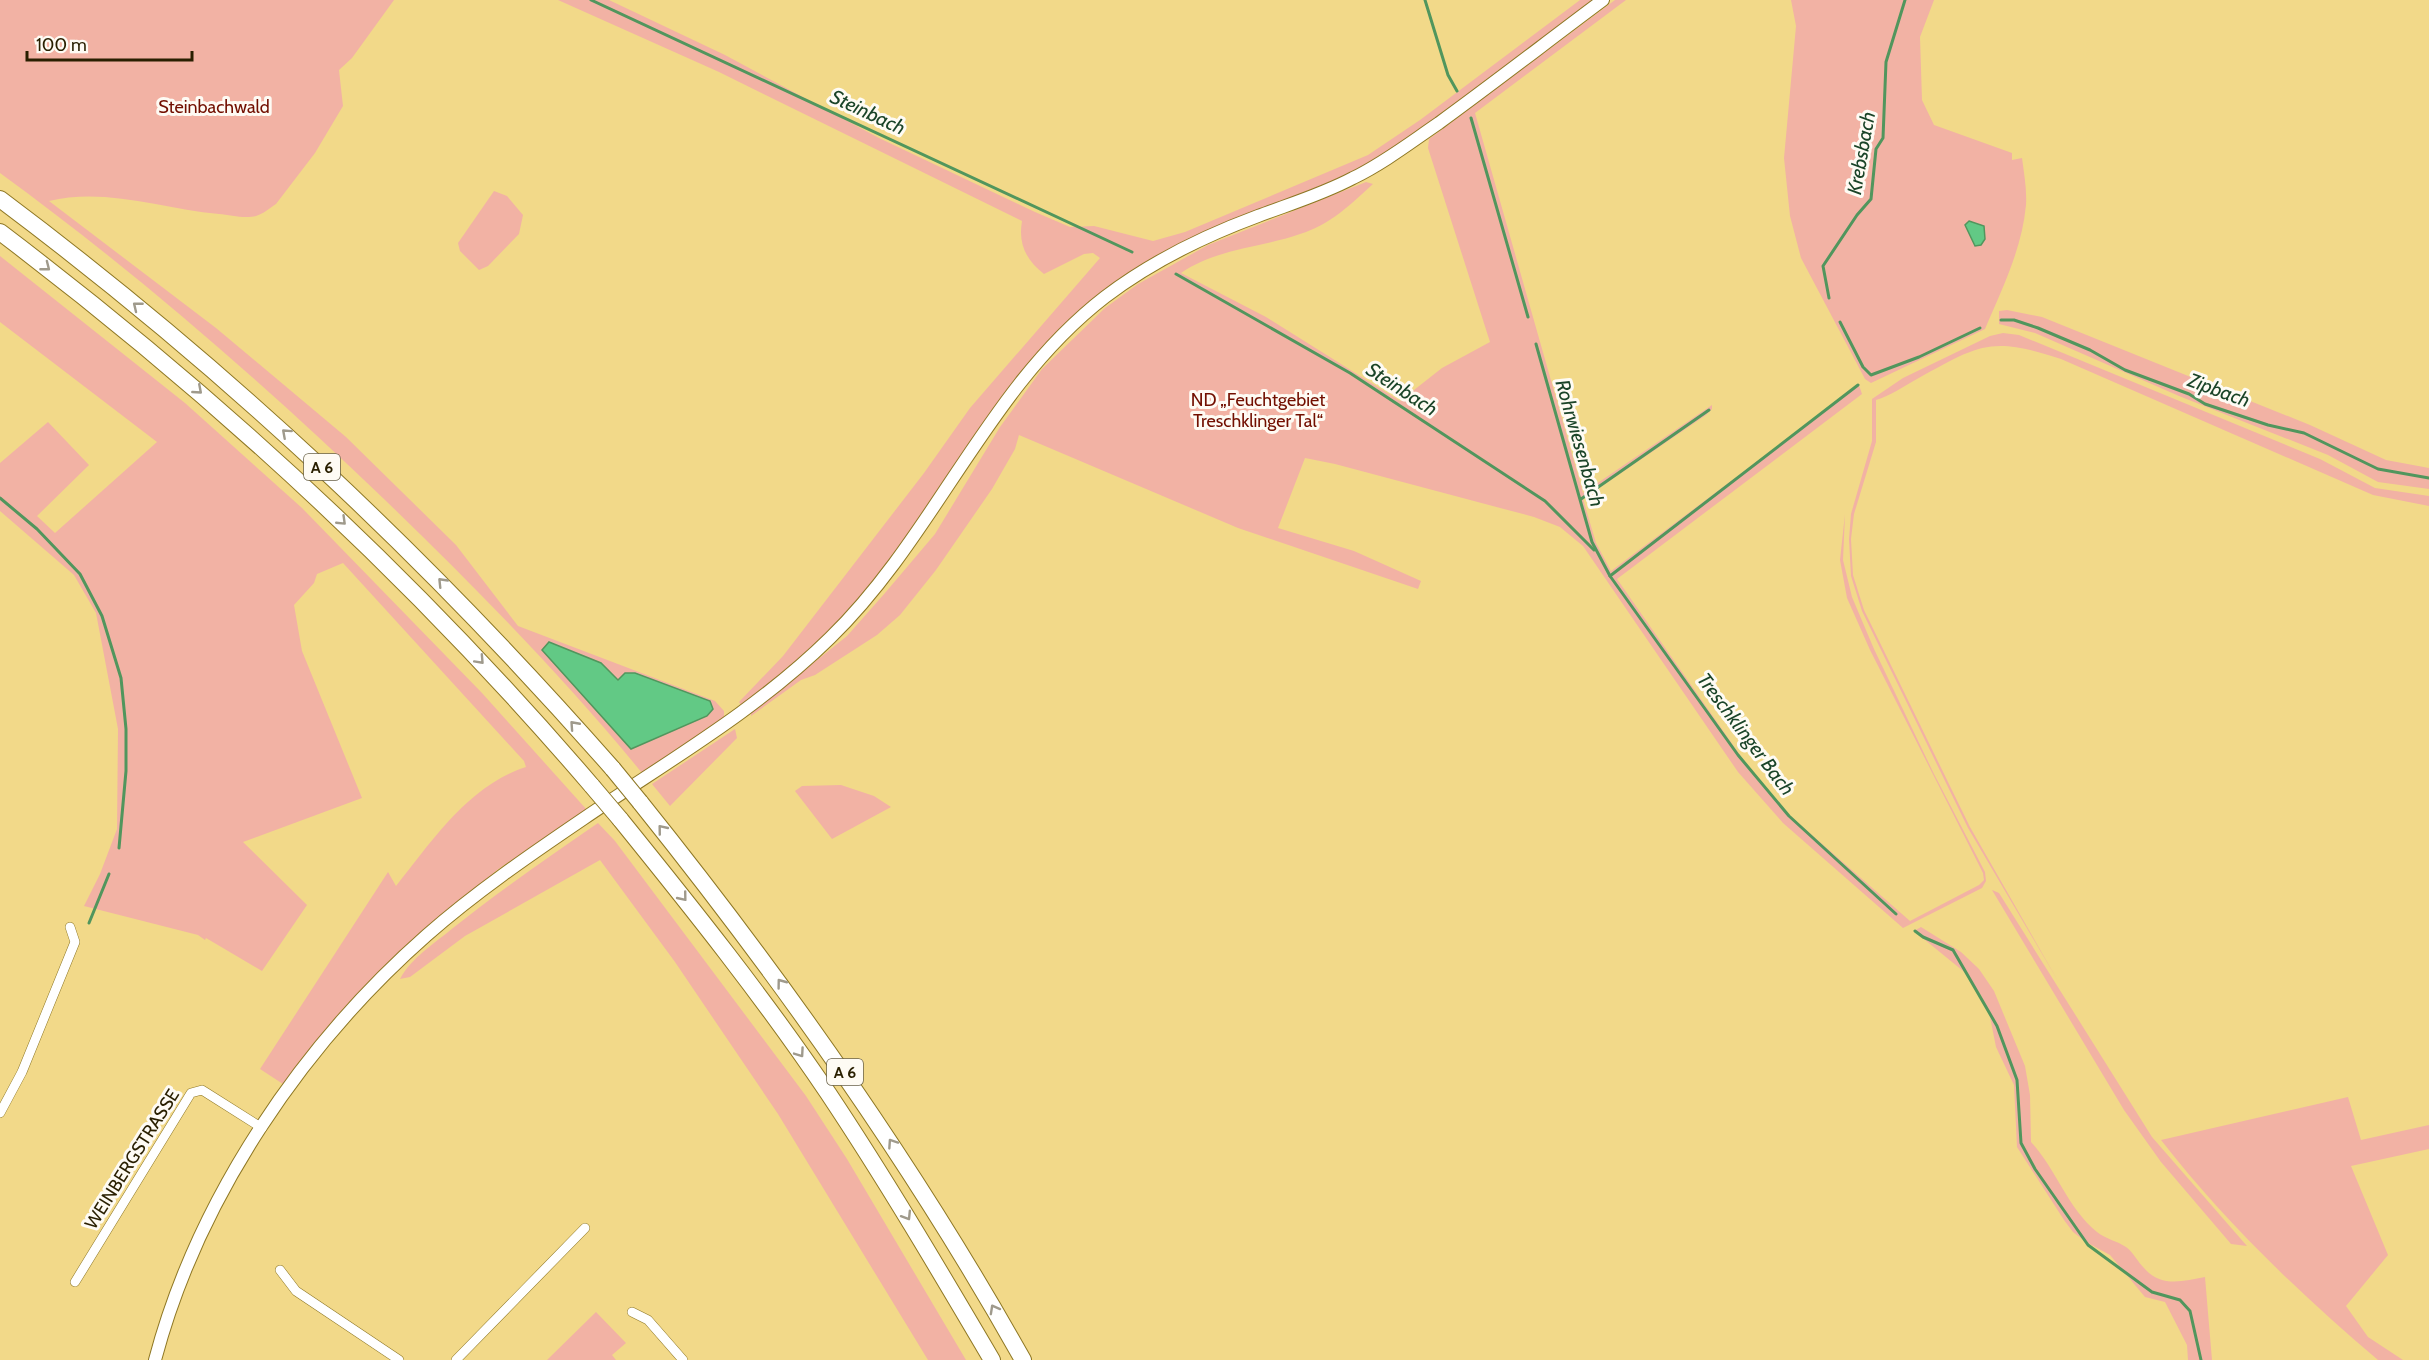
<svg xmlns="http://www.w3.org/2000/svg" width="2429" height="1360" font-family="Cabin,sans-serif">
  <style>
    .green { fill: #f2b2a4 }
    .water { fill: #62c985; stroke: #51965d; stroke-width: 1.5 }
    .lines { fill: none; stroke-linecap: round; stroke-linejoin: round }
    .stream { stroke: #51965d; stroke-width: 3 }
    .minor-casing { stroke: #8e7724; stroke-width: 10 }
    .tertiary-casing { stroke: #8e7724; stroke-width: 14 }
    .motorway-casing { stroke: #8e7724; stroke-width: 18 }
    .minor { stroke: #fff; stroke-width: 9 }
    .tertiary { stroke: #fff; stroke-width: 12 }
    .motorway { stroke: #fff; stroke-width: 16 }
    .motorway-bridge-casing { stroke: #8e7724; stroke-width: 18; stroke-linecap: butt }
    .motorway-bridge { stroke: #fff; stroke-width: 16 }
    .oneway { stroke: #9f9a8c }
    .labels { text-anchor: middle; stroke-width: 6; stroke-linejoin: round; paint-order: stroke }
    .shield { fill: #fefbf4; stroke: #696149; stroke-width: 1.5 }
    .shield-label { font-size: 16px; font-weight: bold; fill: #291f00 }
    .park-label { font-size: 18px; fill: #720f00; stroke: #fefbf4 }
    .street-label { font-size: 18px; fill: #291f00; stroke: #fefbf4 }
    .water-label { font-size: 20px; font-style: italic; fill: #1a4428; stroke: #fefbf4 }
  </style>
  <rect width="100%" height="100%" fill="#f2d989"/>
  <g class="green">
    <path d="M0,0H394L352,58L339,70L343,106L315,153L276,204C270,208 263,214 256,216C245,219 230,215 219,214C163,209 105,187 49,201L216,328L346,437L456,545L518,626L715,701L724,711V718L642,773C563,676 474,586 384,499C263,383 136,272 0,173Z"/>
    <path d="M558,0H609L725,55L879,138L1035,212L1070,227L1094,226L1153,241L1185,232L1368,155L1420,120L1580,0H1599L1403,145L1347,178L1157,259L1062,333L872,590L814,649L741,705L739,702L783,656L924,473L970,408L1100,258L1093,253L1084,254L1044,274C1026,260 1018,244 1022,221L719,72Z"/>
    <path d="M1615,0H1626L1475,113L1583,493L1712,405V409L1706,415L1583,499L1596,543L1611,571L1859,385L1862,394L1617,579L1747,765L1789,815L1910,921L1979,885L1984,880L1983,873L1870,650L1847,598L1840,560L1845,514L1843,560L1852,597L1874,649L1934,774L1985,872L1986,881L1982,888L1903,928L1783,823L1738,772L1583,546L1560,527L1534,517L1335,464L1305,458L1278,528L1354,551L1421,581L1418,589L1238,528L1019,435L1015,449L992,489L936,570L900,615L877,635L815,675L801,680L751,716V713L847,636L885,593L935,534L1000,427L1042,369L1105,308L1138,284L1208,245L1366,182L1373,184C1351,204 1330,225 1300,234C1260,248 1218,248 1181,273L1266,317L1400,401L1442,368L1490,342L1428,148L1429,139Z"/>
    <path d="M1791,0H1934L1920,37L1922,100L1934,125L2012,153V160L2022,158C2024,173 2027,190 2026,205C2022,249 2002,289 1985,329L1871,383L1865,379L1801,258L1790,216L1784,158L1796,26Z"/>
    <polygon points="494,191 507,196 523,215 519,234 488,266 479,270 460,251 458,243"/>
    <path d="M0,256L185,403L302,508L482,693L587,810L497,870L429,931L286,1086L260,1069L388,872L396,886C432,841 469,785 526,767L524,761L343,563L317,574L314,583L294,605L302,651L362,798L243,842L307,905L262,971L206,938L205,940L198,935L84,906L100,874L117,829L118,729L96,613L74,575L0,511V463L48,422L89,465L37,516L55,533L157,442L0,322Z"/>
    <polygon points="2007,310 2042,317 2310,425 2386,460 2429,468 2429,489 2378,482 2328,455 2179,396 2035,333 1999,324 1999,311"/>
    <path d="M2003,333L2019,335L2320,459L2375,488L2429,496V506L2373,495L2061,359C1991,336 1980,344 1917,379C1904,386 1890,396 1876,400V442L1854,514L1851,539L1853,575L1864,610L1970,827L2058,981L1968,828L1862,611L1851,576L1849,539L1851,514L1872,441V399L1903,378L1990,336Z"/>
    <polygon points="735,729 737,738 670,806 652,784"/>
    <polygon points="841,785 874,796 891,807 832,839 795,791 802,786"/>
    <path d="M598,823L615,841L806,1096L847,1159L966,1360H928L778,1114L675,962L600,860L465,936L410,977L400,979C411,958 435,943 453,928C500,891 548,857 598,823Z"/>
    <polygon points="1992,890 1999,893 2152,1137 2247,1246 2231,1244 2161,1162 2124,1110"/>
    <path d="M1921,927L1961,952L1979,969L1994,991L2025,1066L2030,1095L2031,1142C2056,1169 2068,1209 2097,1232C2106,1239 2117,1241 2126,1247C2133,1252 2138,1262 2144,1268C2161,1288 2183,1281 2205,1277L2212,1360H2188L2187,1345L2165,1302L2145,1297L2110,1255L2086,1242L2073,1232L2064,1220L2017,1147L2014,1085L1996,1047L1989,1012L1982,997L1968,975L1914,931Z"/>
    <path d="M2348,1097L2361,1140L2429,1125V1149L2351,1166L2388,1255L2346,1306L2368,1337L2403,1360H2378C2300,1294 2224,1221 2161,1140Z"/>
    <polygon points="596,1312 626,1343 612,1355 616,1360 547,1360"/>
  </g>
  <g class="water">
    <polygon points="1969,221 1984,226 1985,239 1981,245 1975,246 1965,225"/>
    <polygon points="549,642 601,663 618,680 625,673 635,673 710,701 713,709 707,716 631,749 542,650"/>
  </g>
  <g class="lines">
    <g class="stream">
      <polyline points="591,0 1132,252"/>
      <polyline points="1425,0 1448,75 1457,91"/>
      <polyline points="1471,118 1528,317"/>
      <polyline points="1176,274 1350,373 1545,501 1594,550"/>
      <polyline points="1829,298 1823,266 1857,215 1871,199 1876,149 1883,138 1886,62 1905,0"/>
      <polyline points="2001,320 2014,320 2038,328 2090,350 2125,370 2189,394 2205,404 2268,425 2304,433 2378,469 2429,478"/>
      <polyline points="1840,322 1863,367 1871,375 1919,357 1980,328"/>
      <polyline points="1536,344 1592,542 1610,576 1738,755 1789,816 1896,914"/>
      <polyline points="0,498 37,529 80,574 102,616 121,678 126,729 126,771 119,848"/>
      <polyline points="1581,499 1709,410"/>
      <polyline points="1610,576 1858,385"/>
      <polyline points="89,923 109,874"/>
      <polyline points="1915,931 1923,937 1953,950 1997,1026 2017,1080 2021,1143 2035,1169 2088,1245 2152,1292 2180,1300 2190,1311 2201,1360"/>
    </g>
    <defs>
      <g id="minor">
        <polyline points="0,1113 22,1072 75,942 70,927"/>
        <polyline points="280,1270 296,1291 399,1360"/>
        <polyline points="75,1282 191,1093 202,1090 262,1128"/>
        <polyline points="632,1312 648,1320 683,1360"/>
        <polyline points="456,1360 585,1228"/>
      </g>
      <path id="tertiary" d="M155,1360C198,1198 302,1045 427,935C476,892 530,855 583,819C668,761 757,710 830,638C936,535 987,388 1105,297C1151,262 1204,236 1258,216C1290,204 1323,194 1353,178C1384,163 1411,142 1439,123C1494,83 1548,41 1603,0"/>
      <g id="motorway">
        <path d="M0,199C227,369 426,556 613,769"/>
        <path d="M0,232C218,397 414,578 592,786"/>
        <path d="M640,802C782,979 912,1162 1023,1360"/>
        <path d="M620,819C692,908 764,998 828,1093C886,1180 939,1270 992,1360"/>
      </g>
    </defs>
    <use href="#minor" class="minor-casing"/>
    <use href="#tertiary" class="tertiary-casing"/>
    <use href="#motorway" class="motorway-casing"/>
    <use href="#minor" class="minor"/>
    <use href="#tertiary" class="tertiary"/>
    <use href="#motorway" class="motorway"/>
    <defs>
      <g id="motorway-bridge">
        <polyline points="613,769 640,802"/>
        <polyline points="592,786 620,819"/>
      </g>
    </defs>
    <use href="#motorway-bridge" class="motorway-bridge-casing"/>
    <use href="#motorway-bridge" class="motorway-bridge"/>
  </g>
  <defs><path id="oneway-chevron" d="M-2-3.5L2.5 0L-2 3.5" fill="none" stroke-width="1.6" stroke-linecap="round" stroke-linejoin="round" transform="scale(1.5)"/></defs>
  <g class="oneway">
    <use href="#oneway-chevron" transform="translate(46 267) rotate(38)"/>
    <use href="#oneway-chevron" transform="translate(137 306) rotate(-141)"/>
    <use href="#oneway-chevron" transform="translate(198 390) rotate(41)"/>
    <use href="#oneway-chevron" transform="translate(286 433) rotate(-138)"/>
    <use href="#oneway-chevron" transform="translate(342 521) rotate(44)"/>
    <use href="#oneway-chevron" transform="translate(442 582) rotate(-134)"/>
    <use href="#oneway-chevron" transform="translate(480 660) rotate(47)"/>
    <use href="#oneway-chevron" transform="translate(574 725) rotate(-132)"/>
    <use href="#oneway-chevron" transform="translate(662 829) rotate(-129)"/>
    <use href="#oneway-chevron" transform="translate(683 897) rotate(51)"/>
    <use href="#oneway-chevron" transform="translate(781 983) rotate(-127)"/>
    <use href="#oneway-chevron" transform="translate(800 1053) rotate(55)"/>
    <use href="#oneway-chevron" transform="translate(892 1143) rotate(-124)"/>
    <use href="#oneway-chevron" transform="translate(907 1216) rotate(58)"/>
    <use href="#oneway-chevron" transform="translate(994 1309) rotate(-119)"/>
  </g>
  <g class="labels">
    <g class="shield">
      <rect x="304" y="454" width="36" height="26" rx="4.5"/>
      <rect x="827" y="1059" width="36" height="26" rx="4.5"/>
    </g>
    <g class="shield-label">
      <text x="322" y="473">A 6</text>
      <text x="845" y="1078">A 6</text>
    </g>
    <g class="park-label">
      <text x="214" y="113">Steinbachwald</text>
      <text x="1258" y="406">ND „Feuchtgebiet<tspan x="1258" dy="21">Treschklinger Tal“</tspan></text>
    </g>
    <g class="street-label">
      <text transform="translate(132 1159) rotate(-58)" y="6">WEINBERGSTRASSE</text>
    </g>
    <g class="water-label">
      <text transform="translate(868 112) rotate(25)" y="7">Steinbach</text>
      <text transform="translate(1861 153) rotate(-80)" y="7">Krebsbach</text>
      <text transform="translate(1402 389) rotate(33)" y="7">Steinbach</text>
      <text transform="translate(2219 390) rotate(20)" y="7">Zipbach</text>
      <text transform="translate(1580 443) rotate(74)" y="7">Rohrwiesenbach</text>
      <text transform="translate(1746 734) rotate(53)" y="7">Treschklinger Bach</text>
    </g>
  </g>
  <path d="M27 51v9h165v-9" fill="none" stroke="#291f00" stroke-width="3"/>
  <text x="36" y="51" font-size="18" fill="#291f00" stroke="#fefbf4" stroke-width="4.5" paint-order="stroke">100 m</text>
</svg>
